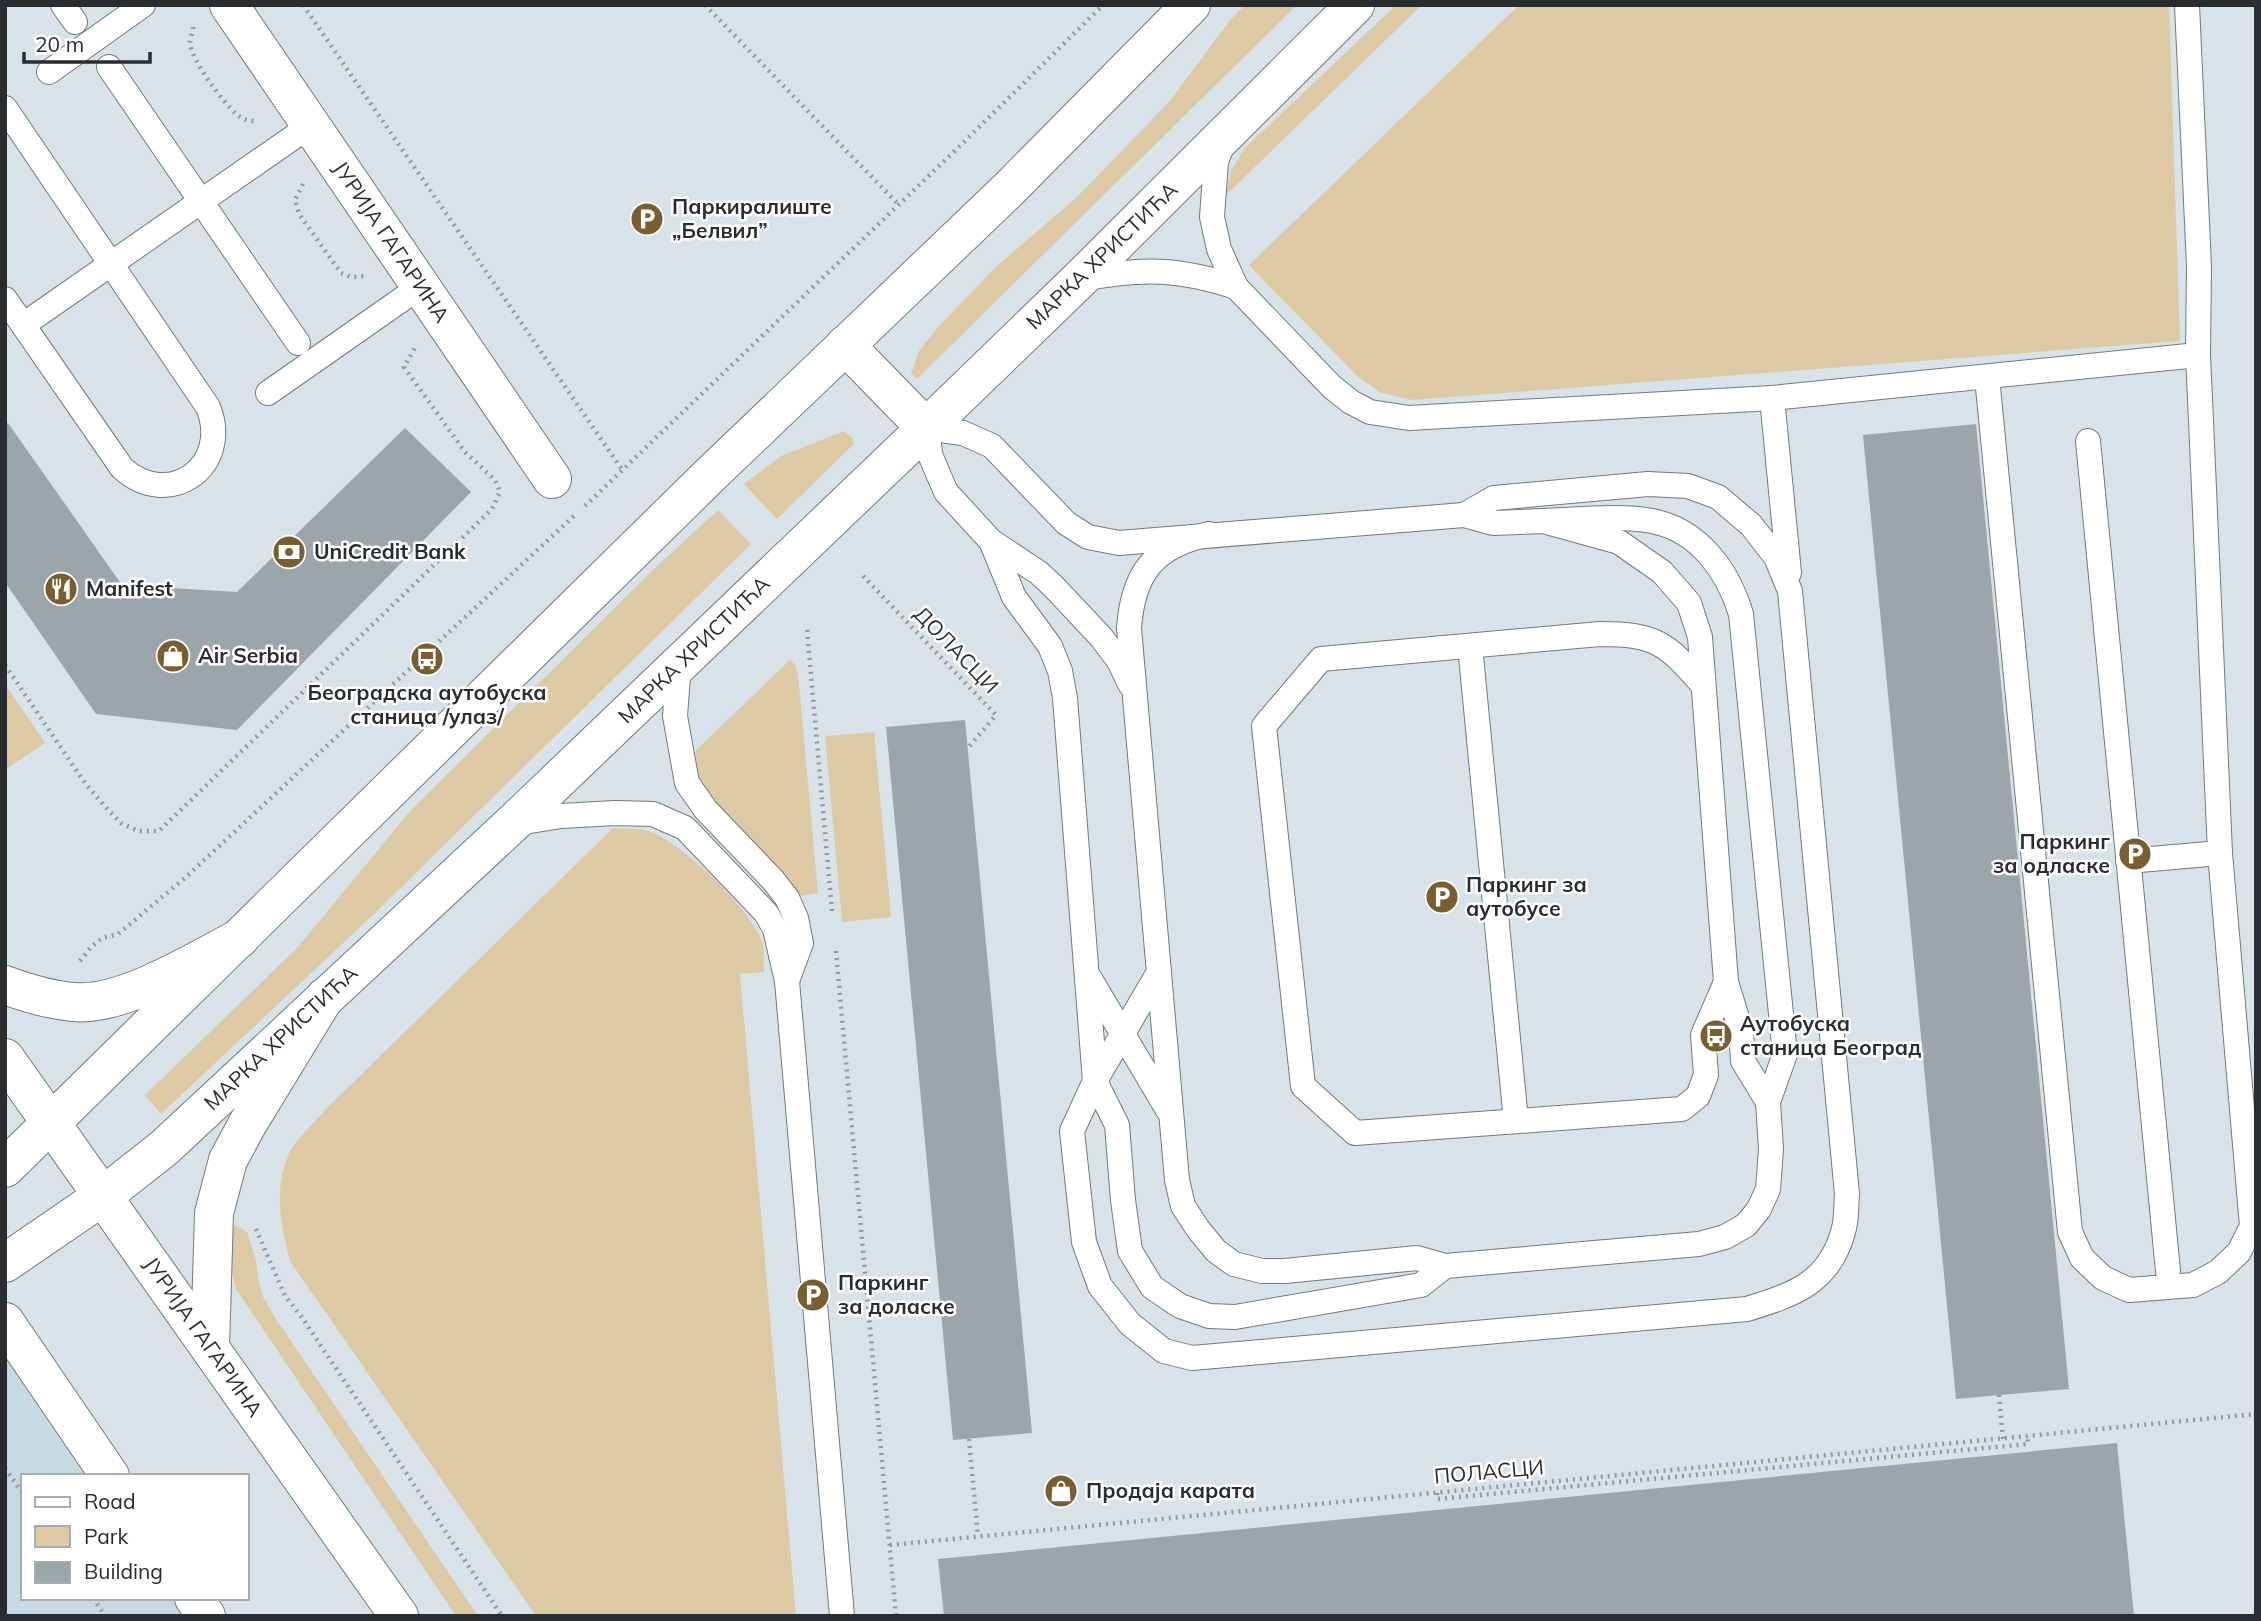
<svg xmlns="http://www.w3.org/2000/svg" width="2261" height="1621" font-family="Mulish,sans-serif">
  <style>
    .built { fill: #c5dae2 }
    .green { fill: #dec9a5 }
    .building { fill: #9ba6ab }
    .lines { fill: none; stroke-linecap: round; stroke-linejoin: round }
    .service-casing { stroke: #707b7f; stroke-width: 26 }
    .minor-casing { stroke: #707b7f; stroke-width: 40 }
    .tertiary-casing { stroke: #707b7f; stroke-width: 40 }
    .secondary-casing { stroke: #707b7f; stroke-width: 40 }
    .path { stroke: #919a9e; stroke-width: 4.5; stroke-dasharray: 2 5; stroke-linecap: butt }
    .service { stroke: #fff; stroke-width: 24 }
    .minor { stroke: #fff; stroke-width: 38 }
    .tertiary { stroke: #fff; stroke-width: 38 }
    .secondary { stroke: #fff; stroke-width: 38 }
    .labels { text-anchor: middle; stroke-width: 5; stroke-linejoin: round; paint-order: stroke }
    .poi-label { font-size: 21px; font-weight: bold; fill: #292d2f; stroke: #fff; text-anchor: start }
    .street-label { font-size: 21px; fill: #292d2f; stroke: #fff }
  </style>
  <rect width="100%" height="100%" fill="#d7e3e8"/>
  <polygon class="built" points="5,1356 89,1476 23,1476 23,1598 174,1598 186,1616 5,1616"/>
  <g class="green">
    <polygon points="1245,5 1297,5 917,379 911,374 919,351 939,326 996,267 1079,195 1169,102 1231,19"/>
    <polygon points="1396,5 1422,5 1226,195 1231,171 1245,148"/>
    <polygon points="1519,5 2169,5 2180,341 1412,400 1381,393 1357,376 1249,265"/>
    <polygon points="844,431 853,439 854,444 777,519 744,484 781,456"/>
    <polygon points="718,510 751,544 373,915 161,1114 145,1095 298,947 411,810 657,566"/>
    <polygon points="790,660 795,665 798,673 818,893 799,896 707,797 699,776 695,751"/>
    <polygon points="5,684 45,743 5,770"/>
    <polygon points="874,732 891,917 842,922 825,736"/>
    <path d="M613,828C625,829 640,828 651,832C682,843 755,912 763,945C765,953 763,964 764,972L740,974L796,1616H536L290,1261C281,1225 273,1189 289,1154C295,1140 317,1120 327,1108Z"/>
    <polygon points="235,1225 247,1232 256,1260 258,1278 263,1297 276,1319 478,1616 456,1616 236,1289 225,1241 227,1226"/>
  </g>
  <g class="building">
    <polygon points="8,423 122,585 237,592 405,428 471,492 237,730 96,714 5,582 5,425"/>
    <polygon points="1976,424 2069,1389 1956,1399 1863,435"/>
    <polygon points="965,720 1032,1433 953,1440 886,727"/>
    <polygon points="2117,1443 2134,1616 944,1616 938,1559"/>
  </g>
  <g class="lines">
    <defs>
      <g id="service">
        <polyline points="63,5 75,22"/>
        <polyline points="109,67 298,343"/>
        <polyline points="49,72 143,5"/>
        <path d="M5,108L208,407C232,466 169,511 122,468L5,299"/>
        <polyline points="1224,140 1216,162 1212,217 1219,249 1236,287 1332,387 1351,402 1370,412 1409,418 1772,398 2198,355"/>
        <path d="M1082,279C1142,268 1178,268 1236,287"/>
        <polyline points="23,325 311,125"/>
        <polyline points="1987,377 2070,1232 2082,1258 2103,1278 2129,1290 2193,1285 2218,1272 2239,1252 2252,1226 2220,853 2201,421 2198,355 2199,266 2187,5"/>
        <polyline points="268,393 421,286"/>
        <polyline points="1772,398 1789,573"/>
        <polyline points="2088,441 2168,1271"/>
        <path d="M1209,534C1154,546 1133,573 1129,628L1177,1180L1183,1206L1198,1229L1216,1251L1234,1264L1262,1271H1285L1417,1258L1445,1266L1699,1244L1725,1237L1746,1225L1759,1209L1768,1189L1771,1149L1768,1102L1785,1054L1741,614C1728,571 1699,530 1652,521C1620,515 1576,520 1543,521"/>
        <polyline points="991,541 1014,597 1050,646 1060,671 1065,698 1095,1081 1117,1125 1123,1200 1130,1251 1152,1287 1180,1306 1209,1316 1235,1317 1421,1285 1445,1266"/>
        <polyline points="1470,646 1516,1121"/>
        <polyline points="679,663 675,716 687,783 706,810 773,880 787,898 796,918 801,943 787,981"/>
        <polyline points="1130,684 1119,661 1101,637 1054,587 1039,573 991,541 946,492 931,457 926,428 963,433 992,446 1066,523 1088,537 1119,543 1464,515 1493,523 1543,521 1619,542 1662,572 1689,603 1700,637 1726,982 1741,1031 1743,1061 1768,1102"/>
        <path d="M1702,684C1666,643 1656,634 1600,634L1321,659L1264,726L1303,1086L1355,1133L1682,1109L1698,1096L1706,1075L1703,1035L1726,982"/>
        <polyline points="512,824 561,816 615,813 653,814 685,828 766,913 775,929 787,981 842,1616"/>
        <polyline points="2128,861 2220,853"/>
        <path d="M1159,972L1095,1081L1072,1131L1084,1242L1100,1286L1130,1324L1164,1351L1192,1358L1747,1309C1793,1295 1829,1283 1843,1232C1847,1220 1846,1206 1847,1194L1790,591L1776,557L1751,525L1718,497L1688,486L1648,484L1494,498L1464,515"/>
        <polyline points="1090,979 1168,1110"/>
      </g>
      <polyline id="minor" points="229,5 552,479"/>
      <g id="tertiary">
        <polyline points="845,345 926,428"/>
        <polyline points="5,1168 708,477 1008,190 1191,5"/>
        <polyline points="5,1263 103,1196 164,1148 512,824 926,428 1079,280 1355,5"/>
      </g>
      <g id="secondary">
        <path d="M5,985C27,993 50,1000 74,1002C122,1007 197,960 240,938"/>
        <polyline points="5,1058 399,1616"/>
        <polyline points="5,1322 110,1476"/>
        <polyline points="210,1348 214,1213 228,1160 248,1123 325,997"/>
        <polyline points="194,1598 206,1616"/>
      </g>
    </defs>
    <use href="#service" class="service-casing"/>
    <use href="#minor" class="minor-casing"/>
    <use href="#tertiary" class="tertiary-casing"/>
    <use href="#secondary" class="secondary-casing"/>
    <g class="path">
      <polyline points="303,5 623,471"/>
      <polyline points="705,5 899,205"/>
      <path d="M193,27C193,32 190,38 190,43C191,60 223,102 236,114C242,119 248,121 256,121"/>
      <polyline points="303,184 295,200 299,214 341,273 351,277 366,276"/>
      <polyline points="585,506 963,143 1103,5"/>
      <polyline points="863,576 996,715 968,748"/>
      <polyline points="807,630 832,911"/>
      <polyline points="5,665 85,783 108,810 121,823 138,831 159,831 492,509 500,492 495,480 465,452 404,367 415,348"/>
      <polyline points="836,951 896,1616"/>
      <polyline points="80,961 91,947 102,938 118,934 186,877 576,514"/>
      <polyline points="256,1229 285,1296 301,1316 502,1616"/>
      <polyline points="1999,1395 2003,1439"/>
      <polyline points="969,1439 978,1536"/>
      <polyline points="5,1468 23,1494"/>
      <polyline points="1437,1493 1437,1499 2028,1444 2027,1436"/>
      <polyline points="890,1545 2256,1414"/>
      <polyline points="93,1598 105,1616"/>
    </g>
    <use href="#service" class="service"/>
    <use href="#minor" class="minor"/>
    <use href="#tertiary" class="tertiary"/>
    <use href="#secondary" class="secondary"/>
  </g>
  <defs>
    <symbol id="parking-disc" viewBox="-11 -11 22 22"><circle r="9.5" fill="#795f30" stroke="#fff"/><path d="M-3.5-5.5H1a3.5 3.5 0 0 1 0 7H-1V5.5H-3.5ZM-1-3.4V-.6H.8a1.4 1.4 0 0 0 0-2.8Z" fill="#fff"/></symbol>
    <symbol id="bank-disc" viewBox="-11 -11 22 22"><circle r="9.5" fill="#795f30" stroke="#fff"/><path d="M-6-4H6V4H-6ZM0-2.3a2.3 2.3 0 1 0 0 4.6a2.3 2.3 0 1 0 0-4.6Z" fill="#fff"/></symbol>
    <symbol id="restaurant-disc" viewBox="-11 -11 22 22"><circle r="9.5" fill="#795f30" stroke="#fff"/><path d="M-5-6h1v4h1v-4h1v4h1v-4h1v5L-1.5 .5V6h-2V.5L-5-1ZM5-6V6H3V1.5H1.5Q1.5-4 5-6Z" fill="#fff"/></symbol>
    <symbol id="shop-disc" viewBox="-11 -11 22 22"><circle r="9.5" fill="#795f30" stroke="#fff"/><path d="M-5-2.5h2.3a2.7 3.5 0 0 1 5.4 0H5L5.5 6h-11ZM-1.5-2.5h3a1.5 2.3 0 0 0-3 0Z" fill="#fff"/></symbol>
    <symbol id="bus-disc" viewBox="-11 -11 22 22"><circle r="9.5" fill="#795f30" stroke="#fff"/><path d="M-5-6H5V4H4V6H2V4H-2V6H-4V4H-5ZM-3.5-4V0h7V-4ZM-3.5 1.2v1.5H-2V1.2ZM2 1.2v1.5H3.5V1.2Z" fill="#fff"/></symbol>
  </defs>
  <g fill-rule="evenodd">
    <use href="#parking-disc" x="628" y="200" width="38" height="38"/>
    <use href="#bank-disc" x="270" y="533" width="38" height="38"/>
    <use href="#restaurant-disc" x="42" y="570" width="38" height="38"/>
    <use href="#shop-disc" x="154" y="637" width="38" height="38"/>
    <use href="#bus-disc" x="408" y="640" width="38" height="38"/>
    <use href="#parking-disc" x="2116" y="835" width="38" height="38"/>
    <use href="#parking-disc" x="1423" y="878" width="38" height="38"/>
    <use href="#bus-disc" x="1697" y="1017" width="38" height="38"/>
    <use href="#parking-disc" x="794" y="1276" width="38" height="38"/>
    <use href="#shop-disc" x="1042" y="1472" width="38" height="38"/>
  </g>
  <g class="labels">
    <g class="poi-label">
      <text x="672" y="214">Паркиралиште<tspan x="672" dy="24">„Белвил”</tspan></text>
      <text x="314" y="559">UniCredit Bank</text>
      <text x="86" y="596">Manifest</text>
      <text x="198" y="663">Air Serbia</text>
      <text x="427" y="700" text-anchor="middle">Београдска аутобуска<tspan x="427" dy="24">станица /улаз/</tspan></text>
      <text x="2110" y="849" text-anchor="end">Паркинг<tspan x="2110" dy="24">за одласке</tspan></text>
      <text x="1466" y="892">Паркинг за<tspan x="1466" dy="24">аутобусе</tspan></text>
      <text x="1740" y="1031">Аутобуска<tspan x="1740" dy="24">станица Београд</tspan></text>
      <text x="838" y="1290">Паркинг<tspan x="838" dy="24">за доласке</tspan></text>
      <text x="1086" y="1498">Продаја карата</text>
    </g>
    <g class="street-label">
      <text transform="translate(391 242) rotate(56)" y="7">ЈУРИЈА ГАГАРИНА</text>
      <text transform="translate(1102 256) rotate(-44)" y="7">МАРКА ХРИСТИЋА</text>
      <text transform="translate(694 650) rotate(-44)" y="7">МАРКА ХРИСТИЋА</text>
      <text transform="translate(956 650) rotate(46)" y="7">ДОЛАСЦИ</text>
      <text transform="translate(281 1038) rotate(-43)" y="7">МАРКА ХРИСТИЋА</text>
      <text transform="translate(203 1337) rotate(55)" y="7">ЈУРИЈА ГАГАРИНА</text>
      <text transform="translate(1489 1472) rotate(-5)" y="7">ПОЛАСЦИ</text>
    </g>
  </g>
  <rect width="2261" height="1621" fill="none" stroke="#292d2f" stroke-width="14"/>
  <rect x="21" y="1474" width="228" height="126" fill="#ffffff" stroke="#a9abac" stroke-width="2"/>
  <rect x="35" y="1497" width="35" height="10" fill="#ffffff" stroke="#a9abac" stroke-width="2"/>
  <text x="84" y="1509" font-size="21" fill="#292d2f">Road</text>
  <rect x="35" y="1526" width="35" height="21" fill="#dec9a5" stroke="#a9abac" stroke-width="2"/>
  <text x="84" y="1544" font-size="21" fill="#292d2f">Park</text>
  <rect x="35" y="1562" width="35" height="21" fill="#9ba6ab" stroke="#a9abac" stroke-width="2"/>
  <text x="84" y="1579" font-size="21" fill="#292d2f">Building</text>
  <path d="M24 52v10h126v-10" fill="none" stroke="#292d2f" stroke-width="3.5"/>
  <text x="35" y="52" font-size="21" fill="#292d2f" stroke="#ffffff" stroke-width="5" paint-order="stroke">20 m</text>
</svg>
